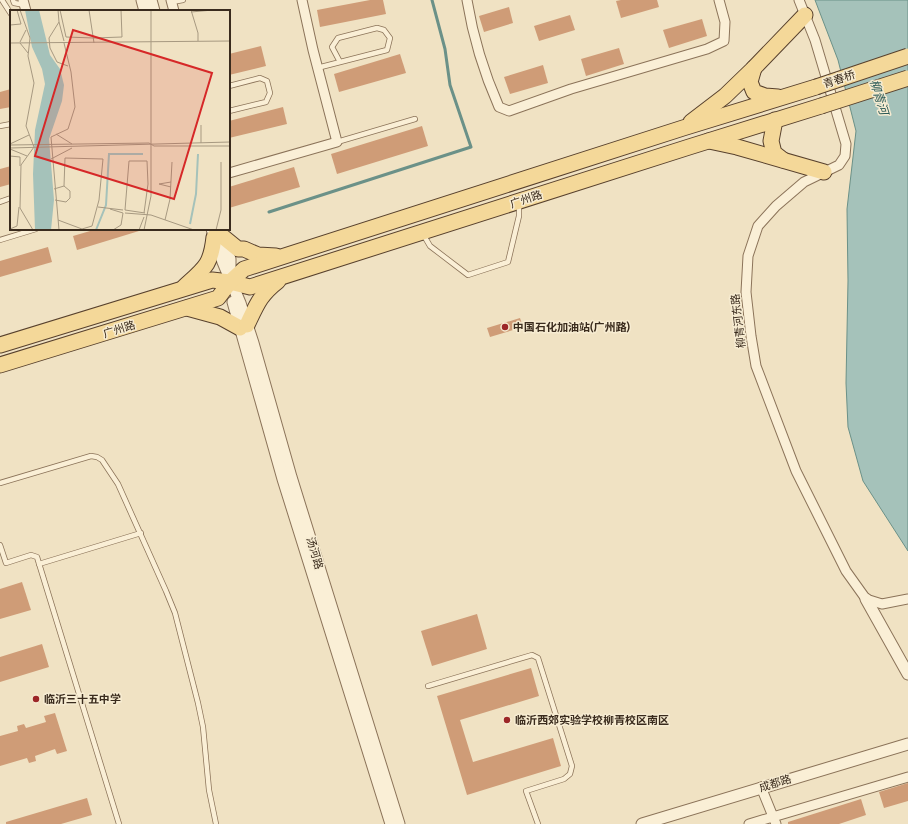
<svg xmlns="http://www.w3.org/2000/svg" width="908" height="824" font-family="Bitter,'Noto Sans SC',serif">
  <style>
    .water { fill: #a5c2ba; stroke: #6b9188 }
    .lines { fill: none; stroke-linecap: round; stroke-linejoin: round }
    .stream { stroke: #6b9188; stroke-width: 3 }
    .building { fill: #cf9c77 }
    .service-casing { stroke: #8b7359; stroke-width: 6 }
    .minor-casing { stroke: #8b7359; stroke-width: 11 }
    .tertiary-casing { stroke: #8b7359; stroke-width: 13 }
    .primary-casing { stroke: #58412d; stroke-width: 17 }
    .service { stroke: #faefd6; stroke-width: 4.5 }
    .minor { stroke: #faefd6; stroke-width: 9 }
    .tertiary { stroke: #faefd6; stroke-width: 11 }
    .primary { stroke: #f4d899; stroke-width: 15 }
    .primary-bridge-casing { stroke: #58412d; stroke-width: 17; stroke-linecap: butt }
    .primary-bridge { stroke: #f4d899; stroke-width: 15 }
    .poi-dot { fill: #9c2627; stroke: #f7ecd2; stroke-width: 1.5 }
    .labels { text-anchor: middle; stroke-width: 3; stroke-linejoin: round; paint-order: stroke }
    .street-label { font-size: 11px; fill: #3a2b1d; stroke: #f7ecd2 }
    .poi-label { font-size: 11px; font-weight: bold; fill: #3a2b1d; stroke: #f7ecd2; text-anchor: start }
    .water-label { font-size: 12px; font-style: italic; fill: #2c5a57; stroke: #f7ecd2 }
    .inset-river { fill: none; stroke: #a5c2ba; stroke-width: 2 }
    .inset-road { fill: none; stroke: #a79981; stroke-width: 1 }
    .view { fill: #d62828; fill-opacity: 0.15; stroke: #d62828; stroke-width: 2 }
    .inset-edge { fill: none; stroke: #3a2b1d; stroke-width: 2 }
  </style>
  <rect width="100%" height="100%" fill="#f0e2c3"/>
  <polygon class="water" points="815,0 908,0 908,551 863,481 848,427 846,383 848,281 847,209 856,131 838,60"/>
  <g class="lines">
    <polyline class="stream" points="269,212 471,147 450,85 445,49 432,0"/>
  </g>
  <g class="building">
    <polygon points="370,0 383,0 386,14 320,27 317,10"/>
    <polygon points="621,0 657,0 659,7 621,18 616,1"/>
    <polygon points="509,7 513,23 484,32 479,16"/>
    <polygon points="570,15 575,30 539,41 534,26"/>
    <polygon points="702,19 707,36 669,48 663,30"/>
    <polygon points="261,46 266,66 229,75 229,54"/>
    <polygon points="619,48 624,64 586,76 581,59"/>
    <polygon points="400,54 406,73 339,92 334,74"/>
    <polygon points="543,65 548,83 510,94 504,77"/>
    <polygon points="11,89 11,107 0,109 0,92"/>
    <polygon points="283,107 287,124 229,138 229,121"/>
    <polygon points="422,126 428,146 337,174 331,154"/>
    <polygon points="11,166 11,184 0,187 0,169"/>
    <polygon points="294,167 300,187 229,208 229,187"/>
    <polygon points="97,229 139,229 139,231 77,250 73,236"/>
    <polygon points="48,247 52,262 0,277 0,261"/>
    <polygon points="520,318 523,327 490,337 487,328"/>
    <polygon points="22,582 31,610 0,619 0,589"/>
    <polygon points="477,614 487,649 432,666 421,631"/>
    <polygon points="42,644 49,667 0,682 0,657"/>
    <polygon points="531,668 539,696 460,720 473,762 553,738 561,766 467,795 437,696"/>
    <polygon points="55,713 67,751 57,754 55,749 35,756 36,761 29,763 27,758 0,766 0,736 18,731 17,726 24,724 26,728 46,722 44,716"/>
    <polygon points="908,783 908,801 884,808 879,792"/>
    <polygon points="87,798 92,815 61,824 6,824 6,822"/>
    <polygon points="861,799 866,815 839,824 788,824 788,822"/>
  </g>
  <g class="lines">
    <defs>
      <g id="service">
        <polyline points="2,0 11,14"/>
        <polyline points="13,0 14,3 25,5"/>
        <polyline points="172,2 183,0"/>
        <polyline points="317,68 387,50 390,38 384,30 377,28 338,38 332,47 340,62"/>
        <polyline points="229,86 260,78 267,81 270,93 266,102 229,111"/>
        <polyline points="0,126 11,124"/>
        <polyline points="337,142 415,119"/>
        <polyline points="0,202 11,198"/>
        <polyline points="423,234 430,246 468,275 508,262 519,216 519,203"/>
        <polyline points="0,240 36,229"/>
        <polyline points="0,483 91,456 97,457 102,460 118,484 166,591 175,613 198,703 203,727 209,790 216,824"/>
        <polyline points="0,545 6,563 31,555 37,557 119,824"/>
        <polyline points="39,564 141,533"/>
        <polyline points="428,686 532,655 538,658 572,766 570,774 564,779 526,791 538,824"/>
      </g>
      <g id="minor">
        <polyline points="23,0 26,11"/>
        <polyline points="171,0 174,11"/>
        <path d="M467,0C473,37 484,73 499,107L509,111L571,89L707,49L724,41L725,22L719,0"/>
        <polyline points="799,0 815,40 846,144 845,156 839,165 804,182 776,206 758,226 748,256 746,292 751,336 756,366 796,471 846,571 866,599 882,604 908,599"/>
        <polyline points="229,173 337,142 313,50 302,0"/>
        <polyline points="761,787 776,824"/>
        <polyline points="749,824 908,777"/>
      </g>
      <g id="tertiary">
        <polyline points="142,0 145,11"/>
        <polyline points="151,0 154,11"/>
        <polyline points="212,229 223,262 240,303 253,343 291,477 399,824"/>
        <polyline points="222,236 230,259 230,275"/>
        <polyline points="233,302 283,479 391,824"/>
        <polyline points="866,599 908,674"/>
        <polyline points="642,824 908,744"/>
      </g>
      <g id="primary">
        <polyline points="754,68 750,82 754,92 765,96 778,97"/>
        <polyline points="775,120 771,141 774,153 783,160"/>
        <polyline points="691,122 725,96 754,68 805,15"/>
        <polyline points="709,141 737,147 824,172"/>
        <polyline points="222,236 238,249 244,249 258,255 276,256"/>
        <path d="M184,287C205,268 211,265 214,237"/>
        <polyline points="187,308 220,317 240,328"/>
        <path d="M247,325C257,304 260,295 278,281"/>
        <polyline points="0,345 212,280 230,282 250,287 689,147 821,106"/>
        <polyline points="0,365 218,298 230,282 244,269 683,128 816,87"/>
      </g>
    </defs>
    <use href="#service" class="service-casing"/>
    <use href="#minor" class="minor-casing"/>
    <use href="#tertiary" class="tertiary-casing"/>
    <use href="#primary" class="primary-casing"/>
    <use href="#service" class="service"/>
    <use href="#minor" class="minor"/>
    <use href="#tertiary" class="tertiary"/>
    <use href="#primary" class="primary"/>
    <defs>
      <g id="primary-bridge">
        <polyline points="816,87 908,56"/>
        <polyline points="821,106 908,78"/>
      </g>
    </defs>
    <use href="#primary-bridge" class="primary-bridge-casing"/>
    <use href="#primary-bridge" class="primary-bridge"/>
  </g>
  <g class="poi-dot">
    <circle cx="505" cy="327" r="4"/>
    <circle cx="36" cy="699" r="4"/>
    <circle cx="507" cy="720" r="4"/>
  </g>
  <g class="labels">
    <g class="street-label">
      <text transform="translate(839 79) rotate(-18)" y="4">青春桥</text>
      <text transform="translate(526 199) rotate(-18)" y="4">广州路</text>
      <text transform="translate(738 321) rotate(-97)" y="4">柳青河东路</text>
      <text transform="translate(119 329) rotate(-17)" y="4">广州路</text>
      <text transform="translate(315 553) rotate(74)" y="4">汤河路</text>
      <text transform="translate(775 783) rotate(-17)" y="4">成都路</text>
    </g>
    <g class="poi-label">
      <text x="513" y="331">中国石化加油站(广州路)</text>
      <text x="44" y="703">临沂三十五中学</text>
      <text x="515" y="724">临沂西郊实验学校柳青校区南区</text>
    </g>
    <g class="water-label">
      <text transform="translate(879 97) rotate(73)" y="4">柳青河</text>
    </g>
  </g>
  <g transform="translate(10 10)">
    <rect width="220" height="220" fill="#f0e2c3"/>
    <path d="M15,0H29L40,45L50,59L54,75L52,91L39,129L44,190L41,220H25L23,164L25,120L35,74L32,59L22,37Z" fill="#a5c2ba"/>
    <path class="inset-river" d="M180,214L186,184L188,144M86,220L96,195L99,144H133"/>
    <path class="inset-road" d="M10,0L20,28L18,46L24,73L16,116L24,137L11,155L10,198L23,220M48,0L49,12L39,28L40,38L47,52L58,56M50,0L56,27L84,28L112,27L111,0M79,0L84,33M181,0L188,23V31M181,2L203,0M49,12L54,31M0,15L11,14L7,0M10,32L16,20M0,33L220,31M10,33L18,43M191,115V133M46,124L62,134M0,134L19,125M0,135L139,133L144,136H220M0,138L220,132M0,139L17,146M0,146L10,147V156M41,149L62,138M161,177L149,174L161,172M44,179L54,176L55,148L93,149L89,190L82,216L72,219L48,210M45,190L56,192L60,188V181L54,176M88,197L113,200M100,199L113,203M115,200L119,151H137L138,174L134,203M115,200L135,203M115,203L141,205L184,220M155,210L160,189L162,152M0,219L7,216L9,197M49,220L41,127L58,119L65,97L61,62L54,33M103,220L111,215L113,203M129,220L134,207M134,220L141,186V0M206,220L211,200V152"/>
    <path class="view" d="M63,20L202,63L164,189L25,146Z"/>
    <rect width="220" height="220" class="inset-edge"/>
  </g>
</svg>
